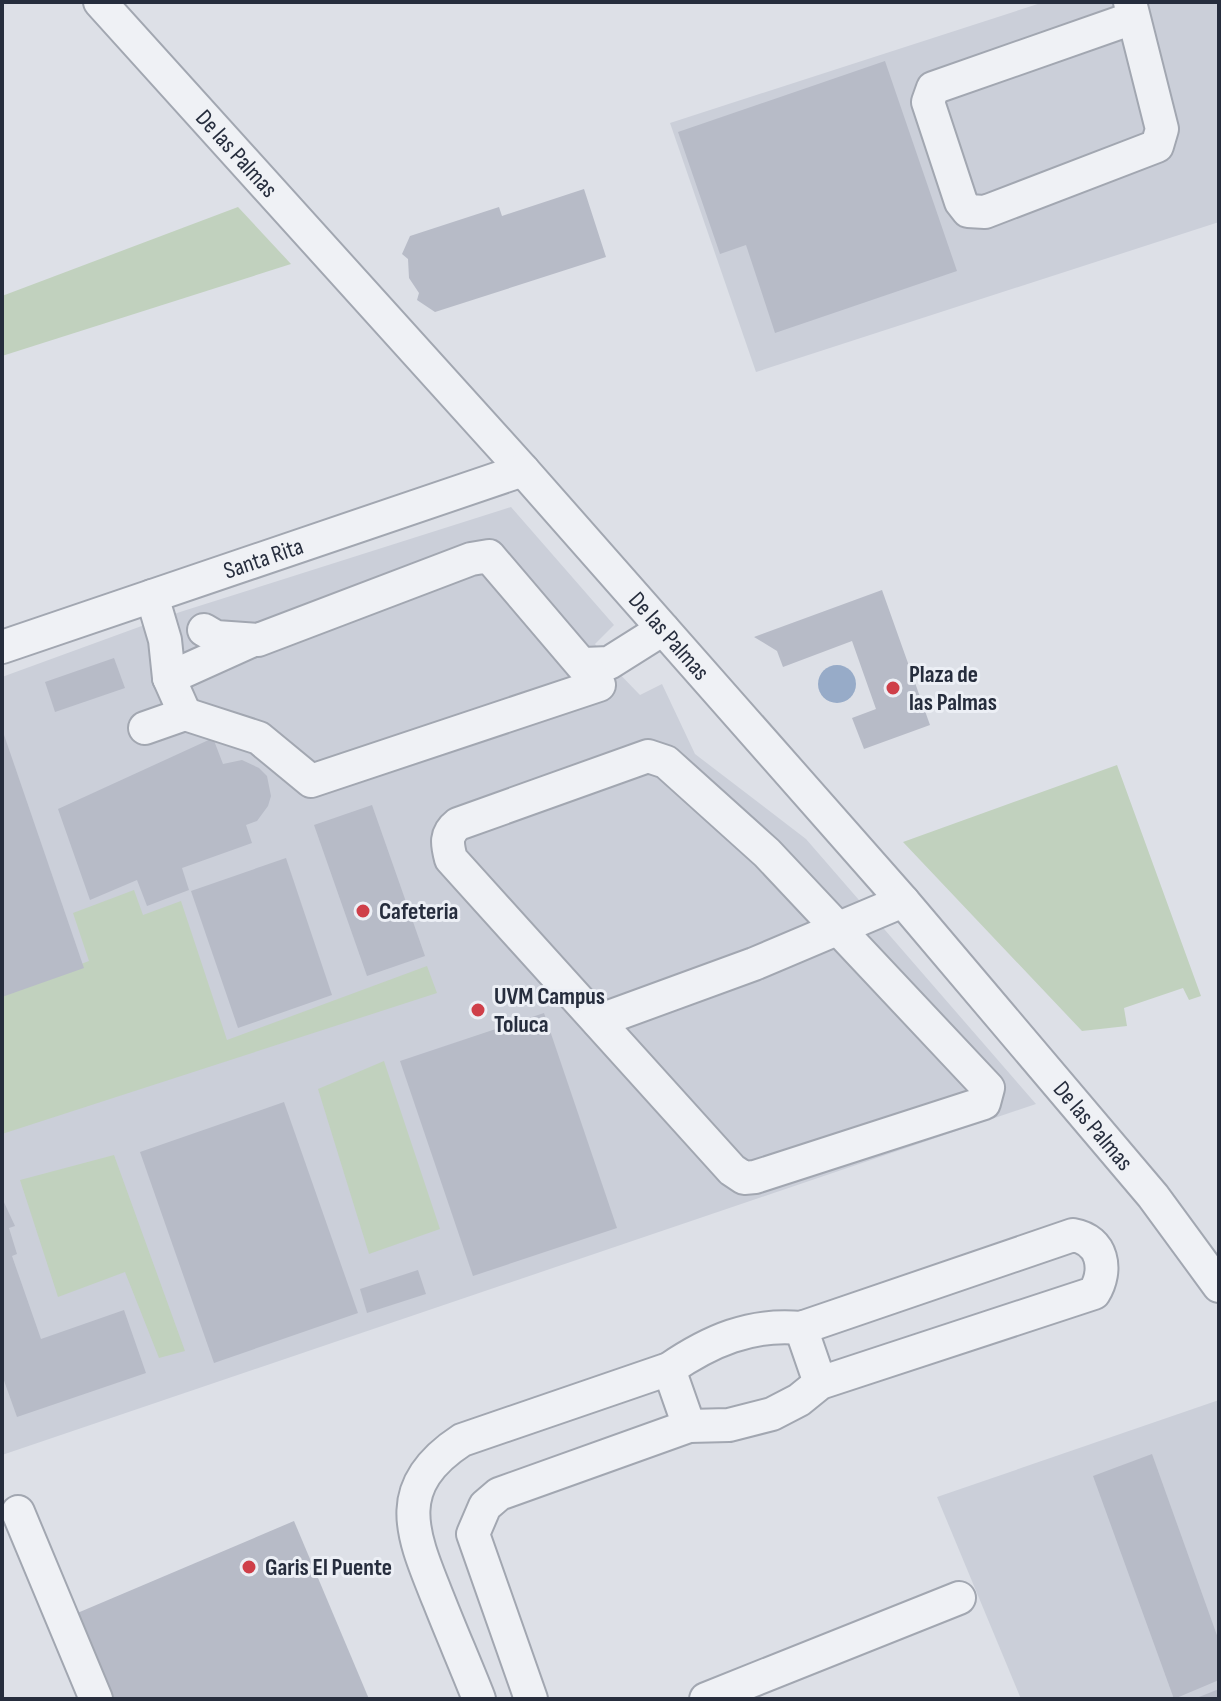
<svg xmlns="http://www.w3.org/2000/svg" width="1221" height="1701" font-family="'Sofia Sans Condensed',sans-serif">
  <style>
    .built { fill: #cbcfd9 }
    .green { fill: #c1d1be }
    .water { fill: #97abc8 }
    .building { fill: #b7bbc7 }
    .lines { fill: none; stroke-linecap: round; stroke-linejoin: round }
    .minor-casing { stroke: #a2a7b1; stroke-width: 36 }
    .minor { stroke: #eff1f5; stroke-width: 32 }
    .poi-dot { fill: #cf3f49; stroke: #eceff5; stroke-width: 3 }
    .labels { text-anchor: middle; stroke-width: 6; stroke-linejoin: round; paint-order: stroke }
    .street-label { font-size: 24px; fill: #262d3d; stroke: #eceff5 }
    .poi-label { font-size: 24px; font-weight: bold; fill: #262d3d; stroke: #eceff5; text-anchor: start }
  </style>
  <rect width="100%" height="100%" fill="#dde0e7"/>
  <g class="built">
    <polygon points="1044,2 1219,2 1219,222 756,372 670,123"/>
    <polygon points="511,507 614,625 595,644 609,663 640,695 662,684 695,754 806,839 1036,1104 2,1455 2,677 180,612"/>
    <polygon points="1219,1400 1219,1699 1021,1699 937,1497"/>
  </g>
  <g class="green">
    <polygon points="238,207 291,264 2,356 2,296"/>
    <polygon points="1117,765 1201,996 1189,1000 1183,988 1124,1008 1127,1026 1082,1031 903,842"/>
    <polygon points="134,890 143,915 181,901 227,1040 427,966 437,993 2,1134 2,994 89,961 73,913"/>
    <polygon points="384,1061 440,1229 369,1254 318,1089"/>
    <polygon points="114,1155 185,1351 159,1358 125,1272 58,1297 20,1180"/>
  </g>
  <circle class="water" cx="837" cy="684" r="19"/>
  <g class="building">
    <polygon points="885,61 957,271 775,333 746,245 720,254 678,132"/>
    <polygon points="584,189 606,257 435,312 417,300 419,293 409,278 408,259 402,254 410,236 499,207 502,216"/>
    <polygon points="882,590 930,725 864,749 852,718 876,709 852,641 783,667 777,651 754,637"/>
    <polygon points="114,658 125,688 55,712 45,682"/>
    <polygon points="2,729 84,968 2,997"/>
    <polygon points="213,738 223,764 242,760 259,768 267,776 271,796 268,806 257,821 246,825 252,843 182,868 189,890 147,906 137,880 90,900 58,809"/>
    <polygon points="372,805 425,956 367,976 314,825"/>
    <polygon points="286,858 332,995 238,1028 191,891"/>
    <polygon points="544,1013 617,1228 473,1276 400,1061"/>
    <polygon points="284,1102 358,1313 214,1363 140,1152"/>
    <polygon points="2,1198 15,1226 9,1228 17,1254 12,1256 41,1339 124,1310 146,1373 17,1417 2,1375"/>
    <polygon points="418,1270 426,1294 367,1313 360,1289"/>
    <polygon points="1152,1454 1219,1641 1219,1680 1174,1699 1093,1476"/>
    <polygon points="294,1521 369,1699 110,1699 75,1614"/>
    <polygon points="1219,1689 1219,1699 1194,1699"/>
  </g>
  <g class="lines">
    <defs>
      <g id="minor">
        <path id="s1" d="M100,2L523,470L903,901L1153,1196L1219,1286"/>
        <polyline points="1130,2 1162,129 1157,146 985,212 968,211 961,202 928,102 933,88 1133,18"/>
        <polyline points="152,596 165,640 169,678 185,714"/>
        <path id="s2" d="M2,647L523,470"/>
        <polyline points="584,664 609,663 663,629"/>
        <polyline points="169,678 251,641"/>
        <polyline points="145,728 185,714 259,738 311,781 599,685 489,556 471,559 258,640 216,637 204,630"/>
        <path d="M648,756L666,762L767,853L988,1088L984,1103L755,1177L744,1178L732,1170L451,859C447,844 445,834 458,824Z"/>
        <polyline points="598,1021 754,964 903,901"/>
        <polyline points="801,1328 820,1383"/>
        <polyline points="669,1369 689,1426"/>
        <polyline points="18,1512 96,1699"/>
        <path d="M479,1699C466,1666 452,1634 439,1601C412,1534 390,1487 462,1440L669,1369C710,1341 751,1323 801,1328L1073,1235C1103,1240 1108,1270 1094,1293L820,1383L799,1400L772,1414L729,1425L689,1426L499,1494L485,1506L473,1534L531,1699"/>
        <polyline points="706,1699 959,1598"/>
      </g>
    </defs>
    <use href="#minor" class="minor-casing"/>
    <use href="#minor" class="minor"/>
  </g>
  <g class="poi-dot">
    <circle cx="893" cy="688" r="8"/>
    <circle cx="363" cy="911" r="8"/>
    <circle cx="478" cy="1010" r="8"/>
    <circle cx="249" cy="1567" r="8"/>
  </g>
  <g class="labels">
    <g class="street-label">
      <text dy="8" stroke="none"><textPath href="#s1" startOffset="204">De las Palmas</textPath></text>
      <text dy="8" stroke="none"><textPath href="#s2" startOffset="276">Santa Rita</textPath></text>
      <text dy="8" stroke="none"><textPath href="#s1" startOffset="852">De las Palmas</textPath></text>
      <text dy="8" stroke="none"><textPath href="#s1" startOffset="1500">De las Palmas</textPath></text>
    </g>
    <g class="poi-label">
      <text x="909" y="682">Plaza de<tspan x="909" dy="28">las Palmas</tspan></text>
      <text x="379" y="919">Cafeteria</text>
      <text x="494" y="1004">UVM Campus<tspan x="494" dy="28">Toluca</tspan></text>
      <text x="265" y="1575">Garis El Puente</text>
    </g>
  </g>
  <rect width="1221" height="1701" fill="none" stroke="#262d3d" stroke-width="8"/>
</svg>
